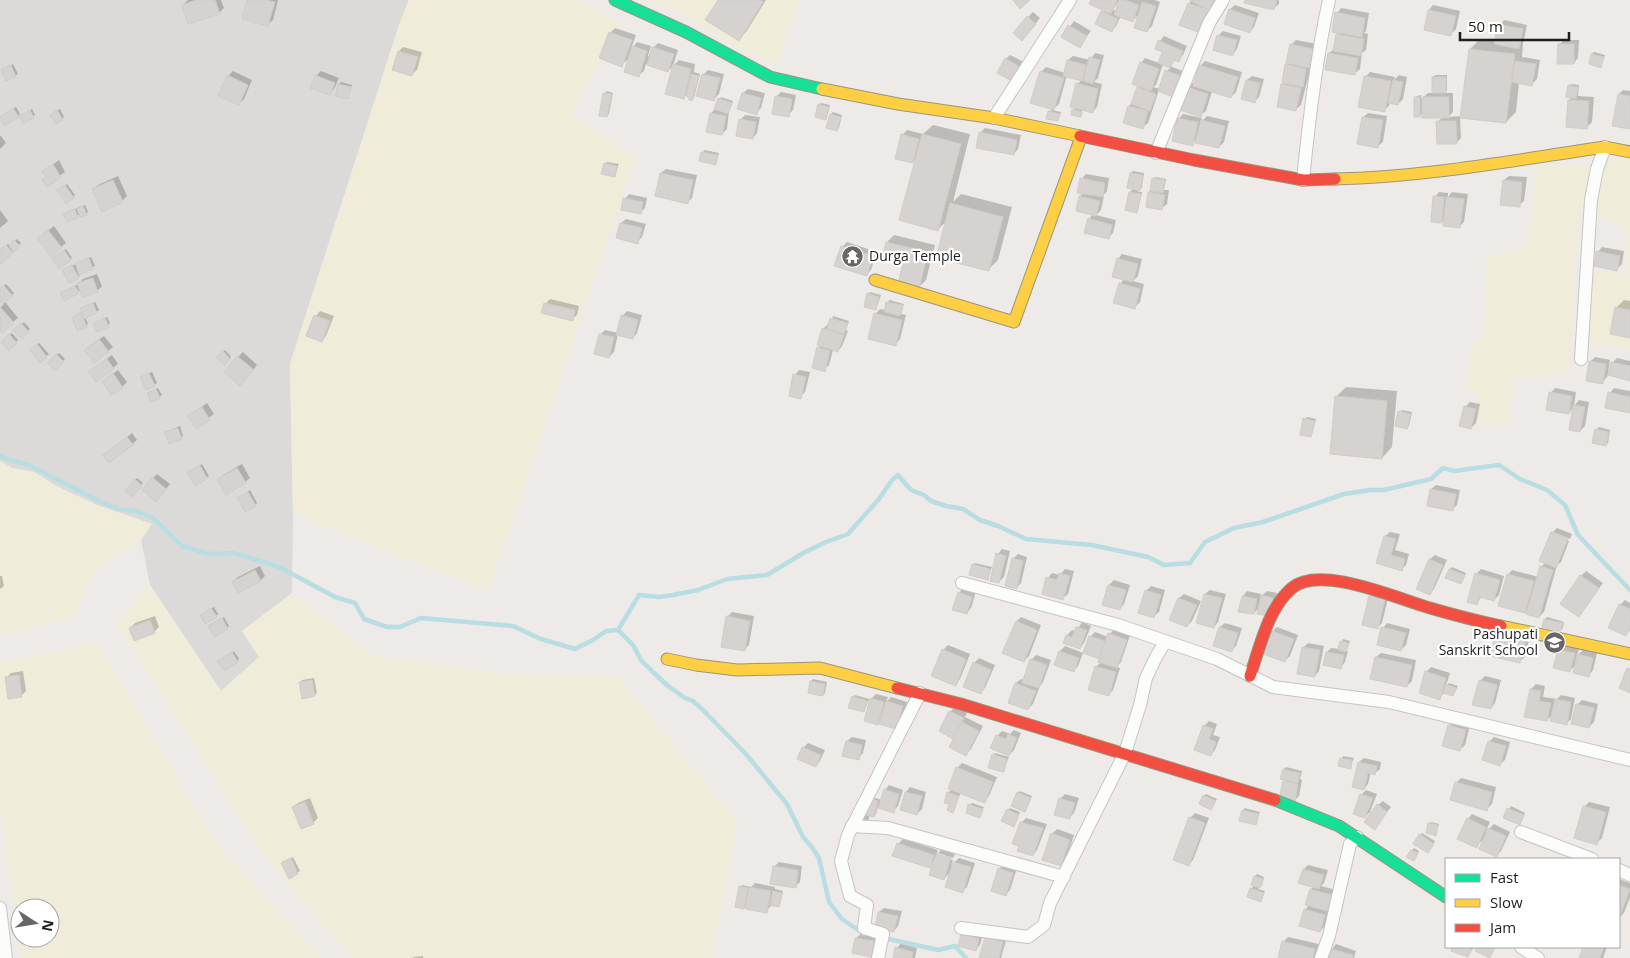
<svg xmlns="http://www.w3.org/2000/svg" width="1630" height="958" font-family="'Open Sans',sans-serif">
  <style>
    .residential { fill: #dcdad9 }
    .farmland { fill: #efedd9; fill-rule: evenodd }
    .shadow { fill: #0003; fill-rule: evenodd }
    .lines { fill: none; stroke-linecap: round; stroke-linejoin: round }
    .stream { stroke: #b8dde2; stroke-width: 4.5 }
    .building { fill: #d5d2d0; stroke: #d1ccc8 }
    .street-casing { stroke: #c6c5c3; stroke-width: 14 }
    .fast-casing { stroke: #98977e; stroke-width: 13 }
    .slow-casing { stroke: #98977e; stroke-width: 13 }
    .jam-casing { stroke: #98977e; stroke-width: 13 }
    .street { stroke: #fcfcfb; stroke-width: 12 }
    .fast { stroke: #16e098; stroke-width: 11 }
    .slow { stroke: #ffcf43; stroke-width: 11 }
    .jam { stroke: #f24e42; stroke-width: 11 }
    .labels { text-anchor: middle; stroke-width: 4.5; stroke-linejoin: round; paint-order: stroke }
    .poi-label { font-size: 14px; fill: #1f1f1f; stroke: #fff; text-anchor: start }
  </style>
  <rect width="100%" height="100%" fill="#edeae7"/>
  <polygon class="residential" points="0,0 409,0 399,25 290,364 293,514 292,593 242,631 259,657 221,691 150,585 141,540 151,524 97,505 56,486 34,472 12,468 0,461"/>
  <g class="farmland">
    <polygon points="409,0 580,0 620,24 571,115 636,157 488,591 293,514 290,364 399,25"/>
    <polygon points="646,0 799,0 776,65 732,43 677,12"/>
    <polygon points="1607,156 1630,161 1630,349 1587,344 1590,271 1625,274 1625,227 1594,215 1597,190"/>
    <polygon points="1538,164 1592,166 1579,215 1569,375 1516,378 1509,424 1478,425 1475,394 1466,389 1472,341 1484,338 1487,257 1525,248"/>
    <polygon points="0,461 12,468 34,472 56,486 97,505 152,524 141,540 93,572 74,617 0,636"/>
    <polygon points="150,585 221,691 259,657 242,631 292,593 372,655 500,673 619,677 737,822 713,958 353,958 332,936 266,858 116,624"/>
    <path d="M98,642L214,840L321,958H20L0,805V662ZM20,908H50V938H20Z"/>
  </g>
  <g class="shadow">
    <polygon points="188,0 221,0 224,8 219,13 183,5"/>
    <polygon points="249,0 278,0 273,20 268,24"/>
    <polygon points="719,0 766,0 746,32 739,39"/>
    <polygon points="1092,0 1119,0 1113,10 1117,11 1120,0 1155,0 1160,2 1152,26 1147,31 1140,13 1132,21 1121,16 1116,26 1112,31 1097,24 1105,9"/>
    <polygon points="1191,0 1215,0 1204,27 1181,25"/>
    <polygon points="1246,0 1279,0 1279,4 1274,8"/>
    <polygon points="1235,5 1259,13 1254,27 1250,32 1225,24 1230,9"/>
    <polygon points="1433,5 1460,11 1456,29 1451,34 1429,10"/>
    <polygon points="1341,8 1369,13 1366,31 1364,33 1368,34 1366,50 1362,53 1360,69 1355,73 1329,53 1334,49 1337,34 1340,32 1337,13"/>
    <polygon points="1033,12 1040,18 1027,34 1028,17"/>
    <polygon points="1504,20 1527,25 1523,44 1522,57 1540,60 1537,79 1532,84 1519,82 1516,112 1506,122 1460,117 1461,138 1456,143 1438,122 1443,116 1423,112 1420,116 1415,98 1417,96 1421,95 1421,99 1428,93 1433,93 1433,77 1435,75 1447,75 1447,90 1444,93 1453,93 1453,112 1448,117 1462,116 1470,49 1480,39 1496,41 1500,25"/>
    <polygon points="1074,21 1091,31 1079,46 1063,36"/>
    <polygon points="615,28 636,35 631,49 637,42 651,46 648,56 651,57 653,48 658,43 678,50 673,66 679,60 695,64 694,72 700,74 694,98 692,100 691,96 686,95 684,97 674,65 668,71 646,64 644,71 639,75 629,58 622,65 610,33"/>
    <polygon points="1223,31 1241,36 1237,49 1233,54 1219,35"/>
    <path d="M1164,36L1187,46L1183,55L1179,60L1176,59L1170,66L1185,72L1178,91L1159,90L1148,123L1143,127L1129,106L1132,103L1140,86L1141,63L1145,58L1159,63L1164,51L1160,41ZM1163,64L1171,67L1167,71L1160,89L1153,87L1156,85Z"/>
    <polygon points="1296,40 1317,44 1301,105 1296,109 1283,84 1285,82 1291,45"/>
    <polygon points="1564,40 1579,40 1578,58 1574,63 1559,45"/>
    <polygon points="403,47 422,52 417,70 412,74 399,51"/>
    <polygon points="1594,52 1605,55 1601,66 1592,54"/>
    <polygon points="1095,53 1104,55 1098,78 1094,82 1102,84 1097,107 1092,112 1083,109 1080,116 1073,110 1076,108 1077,84 1082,80 1067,75 1059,104 1052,110 1061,112 1058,120 1049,112 1053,108 1041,72 1046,67 1065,73 1068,60 1073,56 1090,60"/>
    <polygon points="1010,55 1024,62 1016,75 1006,59"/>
    <polygon points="1205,61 1242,72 1236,92 1231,97 1212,91 1206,111 1201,115 1188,88 1193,83 1195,84 1200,66"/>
    <polygon points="13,64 18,74 7,80 3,69"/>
    <polygon points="708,70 724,74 719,94 714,99 703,75"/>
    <polygon points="233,71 252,80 244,99 239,104 228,76"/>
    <polygon points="321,71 339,78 334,89 330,94 316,76"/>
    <polygon points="1370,72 1395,77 1394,80 1399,75 1407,77 1403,99 1398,104 1390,102 1389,106 1384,110 1365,77"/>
    <polygon points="1252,76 1264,79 1259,97 1255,101 1247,80"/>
    <polygon points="341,82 352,85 348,98 339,84"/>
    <polygon points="1571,84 1579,85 1578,96 1594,97 1592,122 1587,127 1569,100 1572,97 1569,86"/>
    <polygon points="748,89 765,93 761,108 756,113 743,93"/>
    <polygon points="1623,90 1630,91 1630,127 1619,94"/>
    <polygon points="607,91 613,93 609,114 607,116 605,93"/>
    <polygon points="781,92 796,95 793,110 788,115 776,97"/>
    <polygon points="721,97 733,101 729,111 727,129 722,134 711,113 716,108"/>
    <polygon points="821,103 830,105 826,119 819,105"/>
    <polygon points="16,107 21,116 32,109 35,115 24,122 20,114 18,116 3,115"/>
    <polygon points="60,109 64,117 62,119 53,113"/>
    <polygon points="833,112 842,115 839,128 837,130 831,114"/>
    <polygon points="1368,113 1387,116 1383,142 1378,146 1363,117"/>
    <polygon points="1183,114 1202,118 1201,122 1207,116 1229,121 1224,142 1219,147 1195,141 1192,144 1178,119"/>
    <polygon points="745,115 760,117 757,133 753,138 740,120"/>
    <polygon points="933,125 970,134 953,202 961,194 1012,207 998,260 988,270 947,221 938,229 917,157 912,162 902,135 907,130 923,134"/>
    <polygon points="985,128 1021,135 1018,149 1014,154 980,133"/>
    <polygon points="1,136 6,143 0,149 0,136"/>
    <polygon points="704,150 719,153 716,163 701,160"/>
    <polygon points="59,160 65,172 47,185 47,177 44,171"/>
    <polygon points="607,162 619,164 615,175 605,164"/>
    <polygon points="666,169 697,175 692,198 687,203 661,173"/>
    <polygon points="1133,171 1144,173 1142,187 1138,192 1142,192 1138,210 1136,212 1130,192 1134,188 1129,187 1131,173"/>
    <polygon points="1086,174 1109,178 1107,191 1103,196 1104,196 1101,210 1096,215 1116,220 1113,233 1108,238 1089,219 1093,214 1080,196 1084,193 1081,179"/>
    <polygon points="118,176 127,196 122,201 93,190 98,185"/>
    <polygon points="1509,176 1527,177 1524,201 1519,205 1504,180"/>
    <polygon points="1155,177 1166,179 1164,190 1169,190 1167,204 1162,208 1149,193"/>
    <polygon points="67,184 75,195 73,197 61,188"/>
    <polygon points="1439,192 1448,193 1448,197 1452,192 1468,194 1464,222 1460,226 1445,219 1442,222 1435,197"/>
    <polygon points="629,194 647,198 645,208 640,213 625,199"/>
    <polygon points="85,205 88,212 86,214 80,214 67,221 67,212"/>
    <polygon points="0,210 8,221 0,228"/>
    <polygon points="626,219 646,224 642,237 637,242 621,223"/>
    <polygon points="54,226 66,243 61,247 44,234"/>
    <polygon points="894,235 935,245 926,280 919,287 904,262 887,242"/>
    <polygon points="17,239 21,243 0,264 0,251 8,244 10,246"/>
    <polygon points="847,242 877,252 871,270 866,275 842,247"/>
    <polygon points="1602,247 1624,251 1622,264 1617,269 1598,252"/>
    <polygon points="66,249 72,258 70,259 55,257"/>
    <polygon points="1122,254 1142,259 1138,276 1133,281 1144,284 1140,302 1135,307 1120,284 1124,279 1118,259"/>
    <polygon points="91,257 95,266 79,273 80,275 78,277 65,269"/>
    <polygon points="97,274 102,286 97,291 81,289 78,292 64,291 77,285 83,279"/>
    <polygon points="6,284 14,293 5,302 18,318 13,322 0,328 0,308 4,304 0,299 0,290"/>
    <polygon points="870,292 881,295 876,309 868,294"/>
    <polygon points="550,299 579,306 577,315 572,319 545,304"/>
    <polygon points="889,300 904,304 901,314 906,315 900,339 896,344 875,314 880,309 885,310"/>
    <polygon points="1624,300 1630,301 1630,337 1611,333 1617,307"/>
    <polygon points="95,302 99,310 85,317 88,324 86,326 73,317 83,312 83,307"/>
    <polygon points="320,311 334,316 326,336 322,341 316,316"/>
    <polygon points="627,311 642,315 637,333 633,338 618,334 614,352 609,357 600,335 605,330 618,333 622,316"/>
    <polygon points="833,316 849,321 846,330 848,331 842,346 838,351 833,350 829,365 824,370 818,348 821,345 823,329 828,324 830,325"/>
    <polygon points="107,317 110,323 108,325 94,324"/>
    <polygon points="24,322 30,329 22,337 15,330"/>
    <polygon points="12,333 18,340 9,349 3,342"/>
    <polygon points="104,336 113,347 108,351 90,346"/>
    <polygon points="39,343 49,354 40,361 33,348"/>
    <polygon points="225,350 231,357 224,363 218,357"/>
    <polygon points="243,352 257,365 245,380 238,357"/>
    <polygon points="59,353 65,359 55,370 49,363"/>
    <polygon points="112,355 118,364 113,368 90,371"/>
    <polygon points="1595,357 1610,360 1608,372 1610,372 1613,362 1617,358 1630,361 1630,379 1608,374 1607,377 1602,382 1590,362"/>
    <polygon points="118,370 127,382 122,387 103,381"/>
    <polygon points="799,370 810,372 805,392 800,397 795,375"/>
    <polygon points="152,372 157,383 146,389 143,376"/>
    <polygon points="1346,387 1397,391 1392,447 1382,458 1336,397"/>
    <polygon points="158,388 162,395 152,401 148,393"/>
    <polygon points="1555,388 1576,392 1574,406 1579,400 1589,402 1585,426 1580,431 1574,408 1568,413 1551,393"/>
    <polygon points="1614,388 1630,391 1630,412 1610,393"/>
    <polygon points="1470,402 1480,404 1476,423 1471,428 1465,407"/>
    <polygon points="207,403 214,414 196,427 189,416"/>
    <polygon points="1402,410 1412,412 1409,426 1407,428 1399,412"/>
    <polygon points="1307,417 1316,419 1312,434 1310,436 1305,419"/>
    <polygon points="180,426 183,436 181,438 166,432"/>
    <polygon points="1599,427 1610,430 1608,443 1606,445 1597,429"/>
    <polygon points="132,433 137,440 132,444 110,451"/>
    <polygon points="202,464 209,476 195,484 189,472"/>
    <polygon points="242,464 250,478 245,482 218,480 223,475"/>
    <polygon points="157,474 170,484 161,495 153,478"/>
    <polygon points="137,478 143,483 134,494 135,480"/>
    <polygon points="1436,485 1460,490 1457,505 1452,510 1431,489"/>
    <polygon points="250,490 257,503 255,505 239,498"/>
    <polygon points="1557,528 1572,534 1570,539 1553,532"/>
    <polygon points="1390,532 1400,534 1395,550 1409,554 1406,565 1401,570 1378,563 1385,536"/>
    <polygon points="1552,532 1552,534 1569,541 1561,562 1557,565 1544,612 1539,617 1530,607 1525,612 1508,575 1512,570 1539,577 1541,567 1546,562 1541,560"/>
    <polygon points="1002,549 1010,551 1004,577 999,582 998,554"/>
    <polygon points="1018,554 1027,557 1021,583 1016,588 1013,559"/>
    <polygon points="1435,555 1447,560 1434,589 1430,594 1417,588 1430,559"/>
    <polygon points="975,563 992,567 987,578 973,565"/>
    <polygon points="260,566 265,576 261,580 233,582 238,577"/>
    <polygon points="1452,567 1466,573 1461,583 1450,569"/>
    <polygon points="1065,569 1074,571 1068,594 1063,598 1048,578 1052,573 1060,575"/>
    <polygon points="1481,569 1504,576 1499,595 1494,600 1482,596 1477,603 1476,574"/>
    <polygon points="1586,571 1603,583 1579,616 1581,576"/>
    <polygon points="0,576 2,576 4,586 0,589"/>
    <polygon points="1114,580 1130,585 1124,604 1120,609 1104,604 1109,585"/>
    <polygon points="1151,586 1165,590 1159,612 1154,616 1146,591"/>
    <polygon points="963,588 976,592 971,608 967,613 959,593"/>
    <polygon points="1210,590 1226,594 1218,622 1214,627 1205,594"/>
    <polygon points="1247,591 1261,594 1260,597 1267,591 1277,593 1274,610 1260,607 1254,613 1243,596"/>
    <polygon points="1375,592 1389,595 1382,623 1378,627"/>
    <polygon points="1184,594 1201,601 1192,621 1187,626 1171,619 1179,598"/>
    <polygon points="1625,600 1630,603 1630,630 1625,635 1620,605"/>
    <polygon points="214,607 218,614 216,616 204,613"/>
    <polygon points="732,612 754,616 749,645 744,650 727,617"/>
    <polygon points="155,616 159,627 154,632 130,628 135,623"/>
    <polygon points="224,617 229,626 227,628 211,624"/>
    <polygon points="1021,617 1041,625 1029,656 1024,661 1017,621"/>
    <polygon points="1547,617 1564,622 1563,628 1561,630 1545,619"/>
    <polygon points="1082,622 1091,626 1084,643 1080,648 1065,642 1067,635 1072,630 1076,632"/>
    <polygon points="1225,623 1242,628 1236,646 1231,651 1220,627"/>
    <polygon points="1387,623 1410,629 1406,645 1401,650 1383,628"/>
    <polygon points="1277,627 1298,635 1290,656 1285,661 1273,631"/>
    <polygon points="1502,628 1530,635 1525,657 1520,661"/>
    <polygon points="1114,629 1130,635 1121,662 1117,667 1120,668 1113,690 1108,695 1096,667 1101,662 1101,658 1085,653 1090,637 1095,632 1108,637"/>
    <polygon points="1343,639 1350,641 1346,651 1348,651 1345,662 1341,667 1327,652 1331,648 1339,649"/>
    <polygon points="1308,643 1324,646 1319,671 1315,676 1303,648"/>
    <polygon points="948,645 970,654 960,679 955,684 943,650"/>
    <polygon points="1564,645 1579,649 1577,656 1583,650 1597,653 1593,670 1589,675 1576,664 1570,671 1555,667 1559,650"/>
    <polygon points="1065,646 1083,653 1078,666 1073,671 1055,664 1060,651"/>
    <polygon points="234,651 239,659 237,661 221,660"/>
    <polygon points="1381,653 1416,660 1412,681 1407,686 1376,657"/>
    <polygon points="1036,655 1051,660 1043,682 1040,686 1033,704 1028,709 1009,702 1016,683 1021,679 1024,680 1031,660"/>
    <polygon points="979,658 995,665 985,688 981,692 974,663"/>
    <polygon points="1431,667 1450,673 1446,686 1449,683 1458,686 1453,695 1445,692 1439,698 1426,672"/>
    <polygon points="23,671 26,691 21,696 6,678 11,673"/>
    <polygon points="1485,676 1501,680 1495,703 1491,708 1480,681"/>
    <polygon points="314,678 317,693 314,695 300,683 302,680"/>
    <polygon points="813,679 827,682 825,693 823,695 809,692 811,681"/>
    <polygon points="1536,684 1545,686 1543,697 1557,699 1561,695 1575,698 1571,719 1566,724 1553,714 1547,720 1531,689"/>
    <polygon points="876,694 888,697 886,702 891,697 907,702 901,723 880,723 881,719 877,723 869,701"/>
    <polygon points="855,695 869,699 864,711 853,697"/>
    <polygon points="1582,700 1598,704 1594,722 1589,727 1577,705"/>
    <polygon points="955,707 967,713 965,717 983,726 971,749 966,754 955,738 940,730 950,712"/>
    <polygon points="1209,721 1217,724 1213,735 1220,737 1215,750 1210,755 1204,726"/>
    <polygon points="1454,721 1470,725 1465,745 1460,750 1444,745 1450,725"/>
    <polygon points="1014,730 1021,733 1014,750 1009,755 997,736 1002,731 1010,734"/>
    <polygon points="852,737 866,740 863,753 858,758 847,741"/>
    <polygon points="1494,737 1510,742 1505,760 1500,764 1489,742"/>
    <polygon points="808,743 825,750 820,761 815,766 803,748"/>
    <polygon points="995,753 1009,757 1003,771 993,755"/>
    <polygon points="1343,756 1354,758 1350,767 1340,765"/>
    <polygon points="1364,758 1381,762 1380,769 1375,773 1371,772 1368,784 1364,789 1359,762"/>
    <polygon points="962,763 997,777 989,796 985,801 961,792 953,811 950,803 945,802 949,792 952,789 957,768"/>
    <polygon points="1286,767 1302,771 1300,779 1302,780 1299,796 1294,801 1284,782 1287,779 1284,769"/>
    <polygon points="1461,778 1496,787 1492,804 1487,809 1456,783"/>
    <polygon points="889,785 903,790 898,806 893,811 878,806 876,814 874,816 870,815 868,821 860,822 872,797 882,800 885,790"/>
    <polygon points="910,787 926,792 922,809 917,814 906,792"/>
    <polygon points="1366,790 1377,794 1370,812 1365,817 1355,813 1362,794"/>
    <polygon points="1020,791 1032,796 1025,811 1018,793"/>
    <polygon points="1065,794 1079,798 1074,813 1069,818 1060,799"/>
    <polygon points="1206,794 1217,799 1211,809 1204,796"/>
    <polygon points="310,798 318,818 313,823 301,827 293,807 298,803"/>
    <polygon points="1383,801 1391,807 1379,823 1378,805"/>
    <polygon points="1589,802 1610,807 1602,838 1597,843 1576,838 1585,806"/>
    <polygon points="972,803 984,807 980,816 970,805"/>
    <polygon points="1511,806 1525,813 1520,824 1505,817"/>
    <polygon points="1010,808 1020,812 1015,823 1008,810"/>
    <polygon points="1245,808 1260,812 1255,824 1243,810"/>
    <polygon points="1195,813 1209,818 1193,860 1189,864 1175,859 1190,818"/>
    <polygon points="1472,814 1490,822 1485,833 1494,824 1510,832 1501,851 1496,856 1485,838 1476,846 1468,819"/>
    <polygon points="1026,818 1047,824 1037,850 1033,855 1021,823"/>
    <polygon points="1431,822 1439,824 1435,834 1429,824"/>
    <polygon points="1057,829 1074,835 1066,859 1061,864 1052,834"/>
    <polygon points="1422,833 1435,841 1430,850 1420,835"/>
    <polygon points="903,839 938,850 936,855 938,853 938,856 953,860 951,865 959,858 975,863 967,887 962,891 951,871 944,879 934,861 929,867 898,844"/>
    <polygon points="1414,848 1419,851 1415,858 1412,850"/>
    <polygon points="941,850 955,854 953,858 938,853"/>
    <polygon points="293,857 300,871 289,877 283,863"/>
    <polygon points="779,862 802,866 800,882 795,887 774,867"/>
    <polygon points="1004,864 1017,868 1010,890 1006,894 999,869"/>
    <polygon points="1308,865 1328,870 1324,883 1321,886 1336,890 1331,905 1327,910 1329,910 1325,926 1320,931 1305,910 1309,905 1306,905 1311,889 1314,886 1304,869"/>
    <polygon points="1257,874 1264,877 1262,885 1258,889 1265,891 1260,901 1251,889 1254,885 1255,876"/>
    <polygon points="1619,879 1630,883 1630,897 1624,913 1619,918"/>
    <polygon points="755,883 775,887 775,889 783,891 780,904 778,906 772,905 766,911 747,904 743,908 740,887 742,885 751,887"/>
    <polygon points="884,908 902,911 898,926 894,931 876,927 879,912"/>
    <polygon points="991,932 1007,937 1001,958 981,957"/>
    <polygon points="861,934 878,937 875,951 870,955 856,938"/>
    <polygon points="962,934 983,934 980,945 975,950"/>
    <polygon points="1288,937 1319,944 1315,958 1279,958 1283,942"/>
    <polygon points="901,943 917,948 915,958 894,958 897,948"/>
    <polygon points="1336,944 1356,951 1354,958 1329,958 1332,949"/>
    <polygon points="1454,947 1474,947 1468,956 1453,950"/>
    <polygon points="1584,947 1607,947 1603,958 1580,958"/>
    <polygon points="423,956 423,958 412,958 413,957"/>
  </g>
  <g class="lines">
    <g class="stream">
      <polyline points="0,455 4,458 29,465 99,501 118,509 136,511 153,518 182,546 210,554 234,553 279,567 335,597 355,603 364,619 387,627 400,627 421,618 513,626 541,639 575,649 593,640 606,631 618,630 639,595 659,597 673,595 698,590 727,579 767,575 805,552 826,542 848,534 879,499 892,480 898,475 911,490 924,495 931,501 946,506 963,509 980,520 998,526 1026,539 1092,545 1148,557 1164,565 1190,563 1205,542 1234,528 1263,522 1344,494 1370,490 1384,490 1431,479 1443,468 1454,471 1499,465 1520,479 1547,490 1565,505 1578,535 1630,590"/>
      <polyline points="618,630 633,645 641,660 653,672 668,686 685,698 693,701 703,710 745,753 787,804 803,837 811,846 819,858 829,902 842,919 864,934"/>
      <polyline points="884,938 938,950 955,946 966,958"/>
    </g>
  </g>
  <g class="building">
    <polygon points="196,0 215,0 220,14 188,24 182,5"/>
    <polygon points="247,0 266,0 275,2 268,26 242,19"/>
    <polygon points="718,0 760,0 763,2 739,41 705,20"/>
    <polygon points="1013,0 1030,0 1020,9"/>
    <polygon points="1091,0 1117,0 1111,14 1089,4"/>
    <polygon points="1119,0 1125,0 1139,5 1133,22 1114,15"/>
    <polygon points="1189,0 1214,0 1209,10"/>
    <polygon points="1245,0 1277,0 1274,10 1244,3"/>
    <polygon points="1142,2 1156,6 1147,32 1134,28"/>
    <polygon points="1188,3 1209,10 1200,33 1179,25"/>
    <polygon points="1229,9 1255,18 1250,33 1224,24"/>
    <polygon points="1428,10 1456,16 1451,36 1424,30"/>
    <polygon points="1101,11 1118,19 1112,32 1095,24"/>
    <polygon points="1335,12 1365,18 1362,37 1332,32"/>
    <polygon points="1027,16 1036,24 1022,41 1013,33"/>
    <polygon points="1498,24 1523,29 1519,49 1494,44"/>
    <polygon points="1068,25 1087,36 1080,48 1061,37"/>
    <polygon points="609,32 632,40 622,67 599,58"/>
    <polygon points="1336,34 1364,39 1361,56 1333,51"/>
    <polygon points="1217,35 1237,40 1233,56 1213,50"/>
    <polygon points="1158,40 1183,51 1179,62 1174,60 1170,68 1158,63 1162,52 1155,49"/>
    <polygon points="1290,44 1313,49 1309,68 1286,63"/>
    <polygon points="1558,44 1574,44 1574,64 1557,64"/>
    <polygon points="632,46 647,51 639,77 624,72"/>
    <polygon points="652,47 674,54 668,72 647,65"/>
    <polygon points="1469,49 1515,54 1506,123 1460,118"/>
    <polygon points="398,51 418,57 412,76 392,70"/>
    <polygon points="1328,53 1358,58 1355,75 1325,70"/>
    <polygon points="1591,54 1604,57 1601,68 1589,64"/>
    <polygon points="1089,57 1100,60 1093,84 1083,81"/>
    <polygon points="1005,58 1020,67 1012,81 997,73"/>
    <polygon points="1067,60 1086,65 1082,81 1063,76"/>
    <polygon points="1515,61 1536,64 1532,86 1512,82"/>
    <polygon points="1140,62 1159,69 1151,91 1132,84"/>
    <polygon points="673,64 691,69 684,99 665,94"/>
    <polygon points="1285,64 1306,69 1303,87 1282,83"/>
    <polygon points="11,65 16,77 6,81 1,69"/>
    <polygon points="1199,65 1238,77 1231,98 1193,86"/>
    <polygon points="1165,70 1181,76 1173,97 1158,91"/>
    <polygon points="1040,71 1064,78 1054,110 1030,103"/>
    <polygon points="691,74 699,76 692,101 689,100 689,97 686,96"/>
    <polygon points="702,74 720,78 714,101 696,96"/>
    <polygon points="227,75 248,85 239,105 218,96"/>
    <polygon points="315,75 335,83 330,95 310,88"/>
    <polygon points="1364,76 1391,81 1385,112 1358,107"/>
    <rect x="1432" y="77" width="14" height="16"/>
    <polygon points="1246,80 1260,83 1255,103 1241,99"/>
    <polygon points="1393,80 1403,82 1398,105 1388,103"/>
    <polygon points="1076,83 1098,89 1093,113 1070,107"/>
    <polygon points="338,84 351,87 348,99 335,96"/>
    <polygon points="1281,84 1301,88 1296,111 1277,107"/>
    <polygon points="1568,85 1578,87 1576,99 1566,97"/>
    <polygon points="1137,87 1156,94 1150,111 1131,104"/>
    <polygon points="1187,87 1208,94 1201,117 1180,110"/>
    <polygon points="603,93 612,94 607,117 599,116"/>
    <polygon points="742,93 761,98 757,115 737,109"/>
    <polygon points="1618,94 1630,96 1630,129 1612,126"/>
    <polygon points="775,96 792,99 789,117 772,114"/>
    <rect x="1414" y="97" width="6" height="20"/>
    <rect x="1422" y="97" width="27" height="21"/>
    <polygon points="718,98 732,103 728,114 714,109"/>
    <polygon points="1568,100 1589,101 1587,129 1566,127"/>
    <polygon points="818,104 829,107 826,120 815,117"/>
    <polygon points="1128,106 1148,111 1143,129 1123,123"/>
    <polygon points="13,108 19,117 4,126 0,117"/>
    <polygon points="1072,109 1082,112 1081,117 1071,115"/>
    <polygon points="30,110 34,118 23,123 19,116"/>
    <polygon points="57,110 63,120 56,124 50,115"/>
    <polygon points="1048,111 1060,114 1058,121 1046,119"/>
    <polygon points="710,113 726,116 722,135 706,132"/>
    <polygon points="830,114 841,117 837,131 826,128"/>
    <polygon points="1362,117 1383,120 1378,148 1357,144"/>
    <polygon points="1177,118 1198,122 1193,146 1172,141"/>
    <polygon points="739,119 756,122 753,139 736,136"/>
    <polygon points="1201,120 1225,126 1219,148 1195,143"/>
    <polygon points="1436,121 1456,121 1457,144 1437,144"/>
    <polygon points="979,132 1017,140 1014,155 976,148"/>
    <polygon points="901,134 919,139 913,163 895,159"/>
    <polygon points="922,134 961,144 938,231 899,220"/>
    <polygon points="701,152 718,155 716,165 699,161"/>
    <polygon points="604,163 617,166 615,177 601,174"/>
    <polygon points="53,164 61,178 47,187 42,180 46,177 42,171"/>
    <polygon points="660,173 693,180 688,204 655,196"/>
    <polygon points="1130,173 1143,175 1140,191 1127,188"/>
    <polygon points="1080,178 1105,183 1103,197 1077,193"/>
    <polygon points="1152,178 1165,180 1163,193 1150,191"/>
    <polygon points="113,180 123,202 102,212 92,189"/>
    <polygon points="1503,180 1522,182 1520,207 1500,205"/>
    <polygon points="65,185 74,198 66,204 57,190"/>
    <polygon points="1129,192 1141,194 1137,213 1125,210"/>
    <polygon points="1148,192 1165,195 1162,210 1146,207"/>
    <polygon points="1079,196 1100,201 1096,216 1076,211"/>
    <polygon points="1433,196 1444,197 1442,223 1431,222"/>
    <polygon points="1446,197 1464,199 1460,228 1443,226"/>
    <polygon points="623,198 643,202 641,214 621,210"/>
    <polygon points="950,203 1003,217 989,271 936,258"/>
    <polygon points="83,206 87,215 80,217 77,209"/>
    <polygon points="75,209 78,218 67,222 63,214"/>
    <polygon points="1088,218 1112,225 1109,239 1084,233"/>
    <polygon points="620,223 642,228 638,244 616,238"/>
    <polygon points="48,230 62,248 51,257 37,238"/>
    <polygon points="14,240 20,246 14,252 9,246"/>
    <polygon points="886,242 928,252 919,289 898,284 903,263 882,258"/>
    <polygon points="6,245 13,253 0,265 0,250"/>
    <polygon points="841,246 873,256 867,276 834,266"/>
    <polygon points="64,250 71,260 59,269 52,258"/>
    <polygon points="1596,251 1620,256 1617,271 1594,266"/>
    <polygon points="89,258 93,269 79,275 75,263"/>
    <polygon points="1117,258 1138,264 1133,282 1112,277"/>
    <polygon points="72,265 79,278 69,283 62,270"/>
    <polygon points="93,278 98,292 82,297 77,283"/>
    <polygon points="1119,283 1140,289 1135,309 1113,303"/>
    <polygon points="3,285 13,296 3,304 0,301 0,288"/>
    <polygon points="75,286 79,293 64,301 60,293"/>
    <polygon points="867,293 879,297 876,310 864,307"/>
    <polygon points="886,302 903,305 900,316 884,312"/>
    <polygon points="93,303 97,313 84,319 80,308"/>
    <polygon points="544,303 575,310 573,321 541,313"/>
    <polygon points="0,307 14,323 2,333 0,330"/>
    <polygon points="1615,307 1630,310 1630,338 1610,334"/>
    <polygon points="81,313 87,327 77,331 72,317"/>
    <polygon points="874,313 902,320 896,346 868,339"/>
    <polygon points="314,315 330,321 322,342 306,336"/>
    <polygon points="621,315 638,320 633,339 616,335"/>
    <polygon points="105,318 109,327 97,332 93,323"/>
    <polygon points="830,318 848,323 844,334 827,329"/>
    <polygon points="21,323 29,332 22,339 13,330"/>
    <polygon points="822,328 844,335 838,352 817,345"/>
    <polygon points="9,334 17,343 9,351 1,342"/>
    <polygon points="599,334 614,337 609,358 594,354"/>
    <polygon points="99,339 109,352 94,363 84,350"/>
    <polygon points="37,344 47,357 40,363 30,350"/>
    <polygon points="817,347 830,351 825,372 812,368"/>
    <polygon points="223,351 230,359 224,365 216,357"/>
    <polygon points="56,354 64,362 55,371 47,363"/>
    <polygon points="237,356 254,370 240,386 224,372"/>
    <polygon points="107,359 114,369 96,382 88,371"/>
    <polygon points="1589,361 1606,364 1603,384 1586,381"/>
    <polygon points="1611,362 1630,366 1630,381 1608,375"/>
    <polygon points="113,373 123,388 111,395 102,381"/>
    <polygon points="149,373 155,386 146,390 140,377"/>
    <polygon points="793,374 806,377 801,399 789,396"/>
    <polygon points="156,389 160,398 151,402 147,393"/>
    <polygon points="1549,392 1572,396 1569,414 1546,410"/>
    <polygon points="1608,392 1630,397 1630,413 1605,408"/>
    <polygon points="1335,396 1387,401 1382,459 1330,454"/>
    <polygon points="1573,405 1585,407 1580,432 1569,430"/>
    <polygon points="1464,406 1476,409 1471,429 1459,426"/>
    <polygon points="202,407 210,420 196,429 187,416"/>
    <polygon points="1398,411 1411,414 1407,429 1395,426"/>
    <polygon points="1303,418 1315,421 1311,437 1300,435"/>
    <polygon points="178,428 182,439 169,444 165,432"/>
    <polygon points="1595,429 1609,432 1606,446 1592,443"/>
    <polygon points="127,437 133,445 109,463 103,455"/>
    <polygon points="200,465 207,479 195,486 187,472"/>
    <polygon points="237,468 246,483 226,495 217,479"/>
    <polygon points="152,477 166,489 156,502 142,490"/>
    <polygon points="134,479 142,485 132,497 125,491"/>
    <polygon points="1430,489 1456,494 1453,511 1427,506"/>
    <polygon points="248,492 256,506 245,512 237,498"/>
    <polygon points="1551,532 1568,539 1556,568 1539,561"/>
    <polygon points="1384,536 1396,539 1391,555 1405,559 1402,571 1376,563"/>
    <polygon points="996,553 1006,556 999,583 990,581"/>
    <polygon points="1012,558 1023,561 1017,589 1005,586"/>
    <polygon points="1429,559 1443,565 1430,595 1416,589"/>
    <polygon points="972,564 990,569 988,580 969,575"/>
    <polygon points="1540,566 1553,570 1539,618 1526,614"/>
    <polygon points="1449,569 1465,575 1461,584 1445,578"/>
    <polygon points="255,570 261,581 238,593 232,582"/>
    <polygon points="1059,573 1070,576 1063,600 1042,594 1046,577 1057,580"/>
    <polygon points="1475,573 1500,580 1494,601 1480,597 1477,605 1467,602"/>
    <polygon points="1507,574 1534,581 1525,613 1498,606"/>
    <polygon points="1580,575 1599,588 1579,617 1560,604"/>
    <polygon points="1108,585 1126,590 1120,610 1102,605"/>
    <polygon points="1145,590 1161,595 1154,618 1138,613"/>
    <polygon points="958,592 972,597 967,614 952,610"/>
    <polygon points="1204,594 1222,598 1214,628 1196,623"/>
    <polygon points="1261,595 1273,598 1270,616 1257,614"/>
    <polygon points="1242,596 1257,599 1254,614 1238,612"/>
    <polygon points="1369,596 1385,599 1378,629 1362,625"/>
    <polygon points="1178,598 1197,605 1187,627 1169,620"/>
    <polygon points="1619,604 1630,609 1630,627 1626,636 1608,628"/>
    <polygon points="211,608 217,617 205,624 200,615"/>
    <polygon points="726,616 750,621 745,651 721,647"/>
    <polygon points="222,618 228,629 214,637 208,626"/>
    <polygon points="1544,619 1563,623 1561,631 1542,627"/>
    <polygon points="150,620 155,633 134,641 129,628"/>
    <polygon points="1016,621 1037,630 1024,662 1002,653"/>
    <polygon points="1076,627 1087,630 1080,649 1063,643 1066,635 1072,637"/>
    <polygon points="1219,627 1238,633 1232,652 1213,646"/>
    <polygon points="1381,627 1406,633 1401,651 1377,645"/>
    <polygon points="1272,631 1294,639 1285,662 1263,654"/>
    <polygon points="1496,632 1526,639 1520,663 1490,656"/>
    <polygon points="1108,633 1127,640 1117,668 1098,662"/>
    <polygon points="1089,636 1105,641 1099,659 1083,653"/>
    <polygon points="1340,641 1349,643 1346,652 1338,650"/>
    <polygon points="1302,647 1320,650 1315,677 1297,674"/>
    <polygon points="942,649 966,659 956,686 931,676"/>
    <polygon points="1558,650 1575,653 1570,672 1553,668"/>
    <polygon points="1059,651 1079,658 1074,672 1054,665"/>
    <polygon points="232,652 238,662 224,671 217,661"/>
    <polygon points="1326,652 1344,655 1341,669 1323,665"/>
    <polygon points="1577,654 1593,658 1589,677 1573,673"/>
    <polygon points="1375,657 1412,665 1407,687 1370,679"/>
    <polygon points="1030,659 1047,665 1039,688 1022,683"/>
    <polygon points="973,662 991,670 981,694 963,687"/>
    <polygon points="1095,666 1116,672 1109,696 1088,690"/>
    <polygon points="1627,668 1630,669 1630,693 1619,688"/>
    <polygon points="1425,671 1446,678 1440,700 1419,693"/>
    <polygon points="19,675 22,697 8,699 5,677"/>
    <polygon points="312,680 315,696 302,699 299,682"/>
    <polygon points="1479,680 1497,685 1491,709 1472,705"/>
    <polygon points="810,681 825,684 823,696 808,693"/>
    <polygon points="1015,683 1036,691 1028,710 1008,703"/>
    <polygon points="1446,684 1456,688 1453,696 1443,693"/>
    <polygon points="1530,689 1541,691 1539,701 1551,703 1547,721 1524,717"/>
    <polygon points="852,696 867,701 864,712 848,708"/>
    <polygon points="870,698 884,702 878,725 864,721"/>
    <polygon points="1555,699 1571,702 1567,725 1550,721"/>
    <polygon points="886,701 903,706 896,729 879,724"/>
    <polygon points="1576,704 1594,708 1589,728 1571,724"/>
    <polygon points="949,711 964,718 953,739 939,731"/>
    <polygon points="962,722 979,731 966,756 949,747"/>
    <polygon points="1203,725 1213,729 1209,739 1216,742 1211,756 1194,750"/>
    <polygon points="1448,725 1466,730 1460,751 1442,746"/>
    <polygon points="1008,734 1017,738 1009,756 990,748 996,735 1006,739"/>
    <polygon points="846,741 862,745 859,760 842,756"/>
    <polygon points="1488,741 1506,746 1500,766 1482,760"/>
    <polygon points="802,747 821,755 816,767 797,759"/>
    <polygon points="992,754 1007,759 1004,772 988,768"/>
    <polygon points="1340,758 1352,760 1351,769 1338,766"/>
    <polygon points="1358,762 1377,766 1375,775 1368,773 1364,790 1352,787"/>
    <polygon points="956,767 993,782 985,803 948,789"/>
    <polygon points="1283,769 1300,773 1298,783 1280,779"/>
    <polygon points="1283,781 1298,784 1295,802 1279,799"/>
    <polygon points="1455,782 1492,792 1487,811 1450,800"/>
    <polygon points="884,789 899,794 894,813 878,808"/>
    <polygon points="905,792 922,796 917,815 900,810"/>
    <polygon points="947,792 959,796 953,813 947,810 949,804 944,803"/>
    <polygon points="1017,792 1031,798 1025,812 1011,806"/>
    <polygon points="1360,794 1373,798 1365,818 1353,814"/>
    <polygon points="1203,795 1216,801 1211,810 1199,804"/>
    <polygon points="869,798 878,801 874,817 865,815"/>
    <polygon points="1059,798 1075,803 1070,819 1054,815"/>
    <polygon points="305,802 314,824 301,829 292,807"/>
    <polygon points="968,804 983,809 980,818 966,813"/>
    <polygon points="1377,804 1387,812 1375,830 1364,822"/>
    <polygon points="1583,806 1606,812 1597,845 1574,838"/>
    <polygon points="1507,808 1524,815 1520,825 1503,818"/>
    <polygon points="1007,809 1019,815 1014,827 1001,821"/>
    <polygon points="1242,810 1259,814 1256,825 1239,821"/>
    <polygon points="1189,817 1205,823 1189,866 1173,860"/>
    <polygon points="1467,818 1486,827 1477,848 1457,839"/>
    <polygon points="1020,822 1043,828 1033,856 1017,851 1019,846 1012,844"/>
    <polygon points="1428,823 1438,825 1436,836 1426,833"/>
    <polygon points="1488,828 1506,836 1497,857 1479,849"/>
    <polygon points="1051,833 1070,840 1061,866 1042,860"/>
    <polygon points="1419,834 1434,844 1428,853 1413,844"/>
    <polygon points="897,843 934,855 930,868 892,856"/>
    <polygon points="1411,850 1418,853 1414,861 1406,857"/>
    <polygon points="936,854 951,858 944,880 929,875"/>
    <polygon points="291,858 298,874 289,879 281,863"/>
    <polygon points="953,862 971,867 963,893 945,887"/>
    <polygon points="773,866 798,870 796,888 770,884"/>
    <polygon points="998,868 1013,873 1006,896 991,891"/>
    <polygon points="1303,869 1324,875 1319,889 1298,883"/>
    <polygon points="1254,876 1263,879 1260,888 1251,885"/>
    <polygon points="1619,885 1630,889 1619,919"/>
    <polygon points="739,886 748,888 744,909 735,907"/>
    <polygon points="749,887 771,891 767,913 745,909"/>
    <polygon points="1250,888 1264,893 1261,902 1247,897"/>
    <polygon points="1310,889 1332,895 1327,911 1305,905"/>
    <polygon points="773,891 782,893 779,907 770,905"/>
    <polygon points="1304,909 1325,915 1320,932 1299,926"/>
    <polygon points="878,912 898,916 894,932 875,928"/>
    <polygon points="961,934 979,939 976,951 958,946"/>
    <polygon points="985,937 1003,942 999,958 979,958"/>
    <polygon points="855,938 874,941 871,957 852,953"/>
    <polygon points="1282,941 1315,949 1313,958 1278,958"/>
    <polygon points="895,947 913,952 912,958 893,958"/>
    <polygon points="1452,947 1472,947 1468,957 1451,951"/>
    <polygon points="1477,947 1495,947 1490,958 1475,951"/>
    <polygon points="1583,947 1604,947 1600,958 1579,958"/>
    <polygon points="1331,949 1353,955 1352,958 1328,958"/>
  </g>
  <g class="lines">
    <defs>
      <g id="street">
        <polyline points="994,118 1070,0"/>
        <polyline points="1156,153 1209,23 1223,0"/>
        <path d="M1303,180C1309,119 1316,59 1329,0"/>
        <polyline points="1581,359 1591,200 1597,169 1605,147"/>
        <polyline points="962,583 1118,625 1217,659 1273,687 1389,702 1630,760"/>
        <polyline points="852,826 888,828 1064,877"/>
        <polyline points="1521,832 1592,859"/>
        <polyline points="1619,870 1630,875"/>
        <polyline points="0,908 6,958"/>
        <polyline points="961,928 1028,937 1044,925 1050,903 1125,753 1140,705 1146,678 1156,657 1165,642"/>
        <polyline points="1521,947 1538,958"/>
        <polyline points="878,958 883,934 864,928 867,905 850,896 841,861 848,835 920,693"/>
        <polyline points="1321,958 1329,936 1350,844 1357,837"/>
      </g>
      <g id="fast">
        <polyline points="615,0 686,32 770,77 822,89"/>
        <polyline points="1275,800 1339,826 1446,897"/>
      </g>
      <g id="slow">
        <polyline points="822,89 898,104 994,118 1080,136"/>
        <path d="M1335,179C1426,177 1515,160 1605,147L1630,152"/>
        <polyline points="875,280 1014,322 1081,137"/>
        <polyline points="1501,626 1630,654"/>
        <polyline points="667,659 696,665 737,670 820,668 897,688"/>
      </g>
      <g id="jam">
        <polyline points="1080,136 1194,160 1303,180 1335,179"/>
        <path d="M1250,676C1260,647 1268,608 1292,588C1320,564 1398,599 1430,608C1454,615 1477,621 1501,626"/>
        <polyline points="897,688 961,704 1275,800"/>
      </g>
    </defs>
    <use href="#street" class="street-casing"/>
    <use href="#fast" class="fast-casing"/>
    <use href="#slow" class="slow-casing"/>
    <use href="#jam" class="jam-casing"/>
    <use href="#street" class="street"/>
    <use href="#fast" class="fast"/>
    <use href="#slow" class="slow"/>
    <use href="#jam" class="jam"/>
  </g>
  <defs>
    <symbol id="temple-disc" viewBox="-11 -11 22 22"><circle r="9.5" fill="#676665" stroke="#fff"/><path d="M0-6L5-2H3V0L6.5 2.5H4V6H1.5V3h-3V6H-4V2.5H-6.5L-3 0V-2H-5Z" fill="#fff"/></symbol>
    <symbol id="school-disc" viewBox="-11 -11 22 22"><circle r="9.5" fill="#676665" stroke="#fff"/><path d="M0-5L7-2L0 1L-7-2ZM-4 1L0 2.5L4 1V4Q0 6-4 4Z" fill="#fff"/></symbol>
  </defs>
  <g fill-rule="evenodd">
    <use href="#temple-disc" x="840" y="244" width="25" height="25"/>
    <use href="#school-disc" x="1542" y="630" width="25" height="25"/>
  </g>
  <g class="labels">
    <g class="poi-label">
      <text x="869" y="261">Durga Temple</text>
      <text x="1538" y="639" text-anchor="end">Pashupati<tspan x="1538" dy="16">Sanskrit School</tspan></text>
    </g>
  </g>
  <rect x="1445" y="858" width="175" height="90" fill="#ffffff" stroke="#a5a5a5"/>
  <rect x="1455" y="874" width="25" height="8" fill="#16e098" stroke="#a5a5a5"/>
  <text x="1490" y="883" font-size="15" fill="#1f1f1f">Fast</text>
  <rect x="1455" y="899" width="25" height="8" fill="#ffcf43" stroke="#a5a5a5"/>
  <text x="1490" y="908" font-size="15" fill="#1f1f1f">Slow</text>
  <rect x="1455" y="924" width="25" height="8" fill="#f24e42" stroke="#a5a5a5"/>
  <text x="1490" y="933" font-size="15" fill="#1f1f1f">Jam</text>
  <g transform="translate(35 923) rotate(102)"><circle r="24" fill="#ffffff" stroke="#a5a5a5"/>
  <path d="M0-4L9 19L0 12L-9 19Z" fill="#676665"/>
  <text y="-8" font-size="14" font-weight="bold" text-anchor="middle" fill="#1f1f1f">N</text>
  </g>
  <path d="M1460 32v8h109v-8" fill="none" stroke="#1f1f1f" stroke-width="2.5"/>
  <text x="1468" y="32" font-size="15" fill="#1f1f1f" stroke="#ffffff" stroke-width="4" paint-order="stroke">50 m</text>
</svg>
